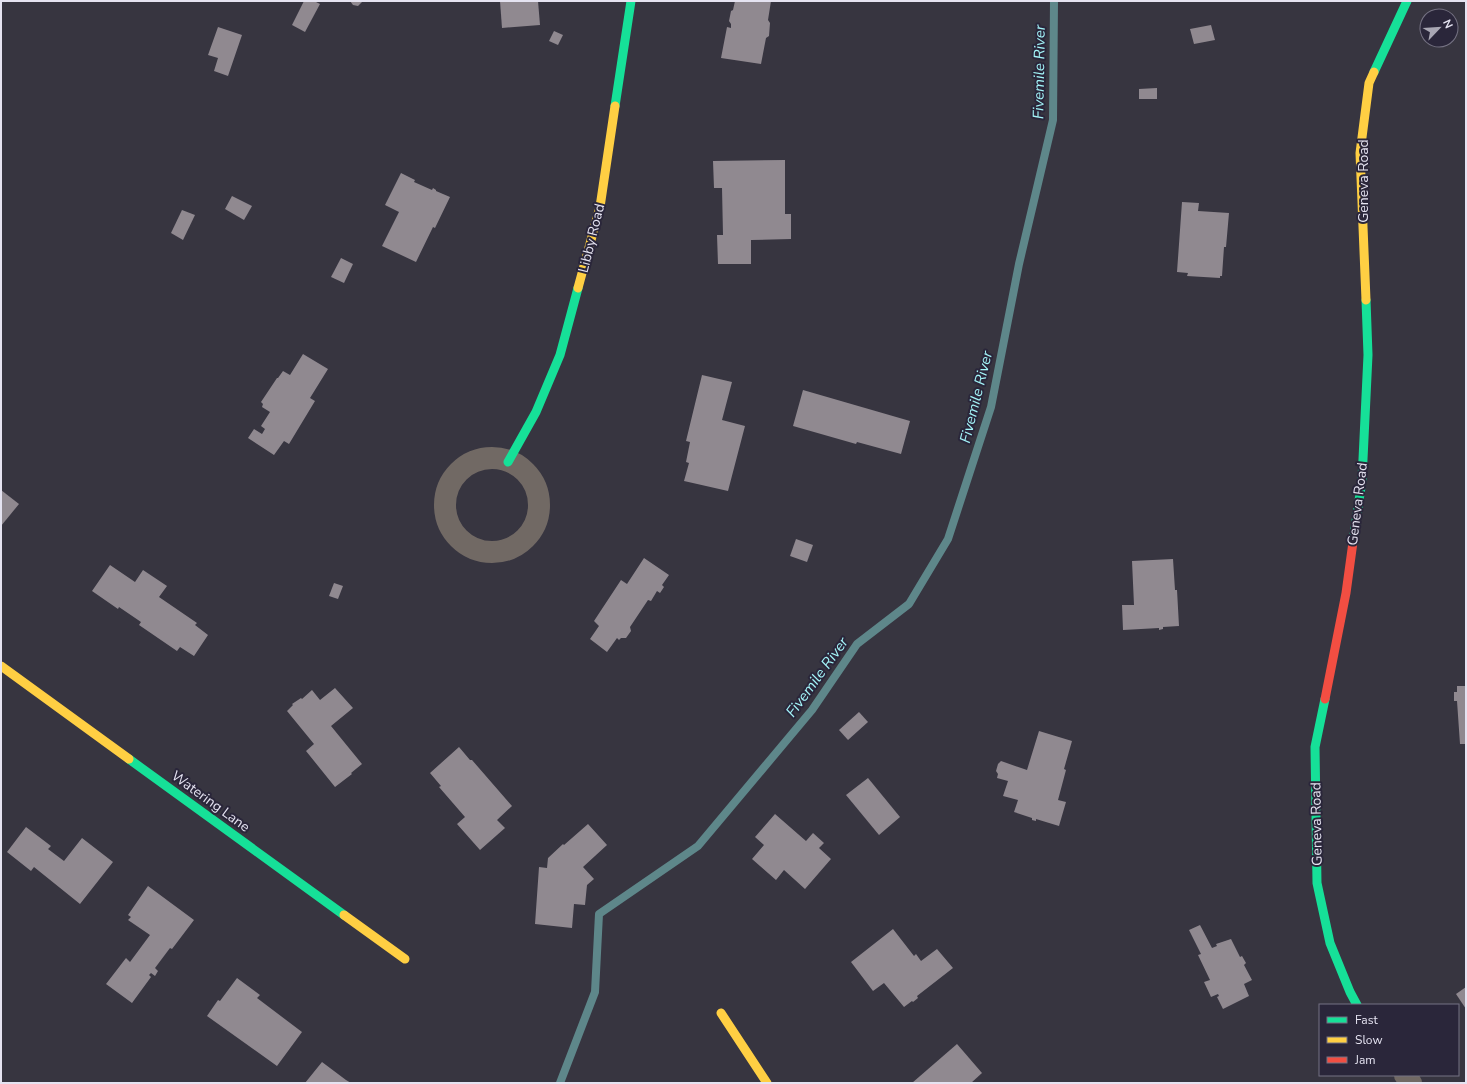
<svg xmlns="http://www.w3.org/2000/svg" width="1467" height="1084" font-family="'Nunito Sans',sans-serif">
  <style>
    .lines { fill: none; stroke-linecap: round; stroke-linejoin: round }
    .stream { stroke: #5e878a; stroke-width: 8 }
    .building { fill: #908990 }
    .street { stroke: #716964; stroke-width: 22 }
    .fast { stroke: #16e098; stroke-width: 9 }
    .slow { stroke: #ffcf43; stroke-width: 9 }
    .jam { stroke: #f24e42; stroke-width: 9 }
    .labels { text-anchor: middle; stroke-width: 4; stroke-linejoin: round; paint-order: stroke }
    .street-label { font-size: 14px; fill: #e5e3f1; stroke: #2a263a }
    .water-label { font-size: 15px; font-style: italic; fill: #a4f5f9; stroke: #2a263a }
  </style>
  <rect width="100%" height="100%" fill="#373540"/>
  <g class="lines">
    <polyline class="stream" points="560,1083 595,992 599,914 698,846 812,710 857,644 909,604 948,539 991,407 1019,264 1053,120 1054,1"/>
  </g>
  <g class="building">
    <polygon points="304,1 314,1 320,4 305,32 292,25"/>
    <polygon points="350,1 363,1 358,6 353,5"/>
    <polygon points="500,1 538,1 540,25 502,28"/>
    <polygon points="735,1 771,1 768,20 770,23 769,36 766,38 761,64 721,58 727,27 731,28 731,24 729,21 731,11 733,10"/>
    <polygon points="1211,25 1215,40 1194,44 1190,29"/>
    <polygon points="218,27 242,35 228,76 214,71 218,58 208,55"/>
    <polygon points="554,31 563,35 558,45 549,41"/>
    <polygon points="1157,88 1157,99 1139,99 1139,89"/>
    <polygon points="785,160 785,214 791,214 791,239 751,240 751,264 718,264 717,235 723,235 722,188 714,188 713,161"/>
    <polygon points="401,173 415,180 414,182 432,190 433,188 436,190 436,191 450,197 435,228 433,227 416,262 382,246 399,212 385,205"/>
    <polygon points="232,196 252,206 244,220 225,209"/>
    <polygon points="1182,202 1199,203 1198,211 1229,213 1226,247 1224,247 1222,276 1220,276 1220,278 1187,276 1188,273 1177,272"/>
    <polygon points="182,210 195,215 183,240 171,233"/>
    <polygon points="341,258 353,264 344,283 331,277"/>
    <polygon points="303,354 328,369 310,398 315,401 289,444 284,441 274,455 248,438 254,429 262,434 265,429 261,426 270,412 262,407 263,404 261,402 277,378 278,378 283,371 290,375"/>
    <polygon points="702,375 732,382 722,420 745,426 728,491 684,481 689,463 686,462 690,442 686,441"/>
    <polygon points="803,390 910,421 901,454 857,442 856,444 793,426"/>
    <polygon points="1,490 19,504 1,526"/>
    <polygon points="796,539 813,545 807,562 790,556"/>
    <polygon points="644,558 669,575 662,585 664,587 660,593 657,591 651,601 648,600 630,627 631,631 626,638 621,638 619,640 617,638 607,652 590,639 599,626 594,621 621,580 627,584"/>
    <polygon points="1173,559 1175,590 1177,590 1179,626 1163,627 1163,629 1159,630 1159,628 1123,630 1122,605 1134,605 1132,561"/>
    <polygon points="110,565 135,582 143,570 167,586 159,597 197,623 195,625 208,635 194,656 180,647 177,651 139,625 141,622 119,607 118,609 92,591"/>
    <polygon points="334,583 343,586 338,599 329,596"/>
    <polygon points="1457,686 1466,686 1466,744 1460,744 1457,701 1454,701 1454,692 1457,692"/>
    <polygon points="335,688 353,708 331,726 362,764 351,773 352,774 335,787 306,751 314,744 287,711 293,705 292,704 301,698 302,699 312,690 320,700"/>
    <polygon points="859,712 868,722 848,740 839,730"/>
    <polygon points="1039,731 1072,741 1064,769 1066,770 1058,800 1066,802 1059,826 1036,819 1036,821 1032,820 1032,818 1014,812 1018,800 1003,796 1008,781 997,778 998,774 996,771 998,764 1001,761 1027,770"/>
    <polygon points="459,747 470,760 472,760 512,806 497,820 505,828 480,850 457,824 465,817 439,787 441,786 430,773"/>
    <polygon points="868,778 900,817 879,835 846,795"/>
    <polygon points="775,814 806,841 813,833 824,843 819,848 831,859 805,889 784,870 776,880 752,859 764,845 755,837"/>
    <polygon points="588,824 607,845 583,867 594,879 587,885 585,905 574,904 572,928 535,924 539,867 547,868 548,858 563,844 564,845"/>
    <polygon points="26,827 51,846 48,849 64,861 82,838 113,862 80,904 34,867 31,871 7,852"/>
    <polygon points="148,886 194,920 172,949 170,948 155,968 158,971 155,976 151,973 149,975 151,977 132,1003 106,984 126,958 130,962 150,935 128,920 131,917 128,915"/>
    <polygon points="1200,925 1212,948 1217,946 1216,944 1231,939 1240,957 1242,956 1246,963 1244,965 1252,980 1244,984 1249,996 1223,1009 1217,997 1219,996 1218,994 1211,997 1204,982 1210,980 1198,955 1201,954 1189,930"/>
    <polygon points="893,929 914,956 916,954 921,961 937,949 953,968 917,996 918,998 913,1002 912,1001 904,1007 884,983 873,991 851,962"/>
    <polygon points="237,978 260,995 257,998 302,1032 277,1066 207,1016 218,1000 220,1001"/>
    <polygon points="1466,987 1466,1009 1456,994"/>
    <polygon points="957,1044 982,1073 971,1083 912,1083"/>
    <polygon points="322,1062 346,1080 351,1083 305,1083"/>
  </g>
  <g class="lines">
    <g class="street">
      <circle cx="492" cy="505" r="47"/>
      <polyline points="1405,1075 1411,1083"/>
    </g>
    <g class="fast">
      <polyline points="1374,72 1407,1"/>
      <polyline points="615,106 631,1"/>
      <polyline points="508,462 536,412 560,355 578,288"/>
      <polyline points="1353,542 1362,480 1368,355 1366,300"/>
      <polyline points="1325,699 1315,747 1317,883 1330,943 1350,992 1357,1005"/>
      <polyline points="129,759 344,915"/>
    </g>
    <g class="slow">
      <polyline points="578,288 600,207 615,106"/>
      <polyline points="1366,300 1360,153 1369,83 1374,72"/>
      <polyline points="1,666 129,759"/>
      <polyline points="344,915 405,959"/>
      <polyline points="721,1013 767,1083"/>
    </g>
    <polyline class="jam" points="1325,699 1346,593 1353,542"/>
  </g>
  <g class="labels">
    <g class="street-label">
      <text transform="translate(1363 181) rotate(-90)" y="5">Geneva Road</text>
      <text transform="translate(591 238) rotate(-76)" y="5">Libby Road</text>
      <text transform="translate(1357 504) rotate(-83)" y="5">Geneva Road</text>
      <text transform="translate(211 801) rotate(36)" y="5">Watering Lane</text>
      <text transform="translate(1316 824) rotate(-91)" y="5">Geneva Road</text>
    </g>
    <g class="water-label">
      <text transform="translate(1039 72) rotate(-89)" y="5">Fivemile River</text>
      <text transform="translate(976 397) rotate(-76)" y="5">Fivemile River</text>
      <text transform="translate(817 677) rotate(-54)" y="5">Fivemile River</text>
    </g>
  </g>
  <rect width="1467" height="1084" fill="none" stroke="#e5e3f1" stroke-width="4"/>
  <rect x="1319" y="1004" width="140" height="72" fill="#2a263a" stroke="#757283"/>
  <rect x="1327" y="1017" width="20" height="6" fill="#16e098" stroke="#757283"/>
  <text x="1355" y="1024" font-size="12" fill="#e5e3f1">Fast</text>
  <rect x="1327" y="1037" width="20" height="6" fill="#ffcf43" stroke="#757283"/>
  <text x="1355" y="1044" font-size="12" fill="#e5e3f1">Slow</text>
  <rect x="1327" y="1057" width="20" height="6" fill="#f24e42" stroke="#757283"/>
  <text x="1355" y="1064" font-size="12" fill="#e5e3f1">Jam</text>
  <g transform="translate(1439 28) rotate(65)"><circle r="19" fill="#2a263a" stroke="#757283"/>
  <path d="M0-3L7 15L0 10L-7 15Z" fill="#a8a6b3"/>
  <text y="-6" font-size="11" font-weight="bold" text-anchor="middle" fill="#e5e3f1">N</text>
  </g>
</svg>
